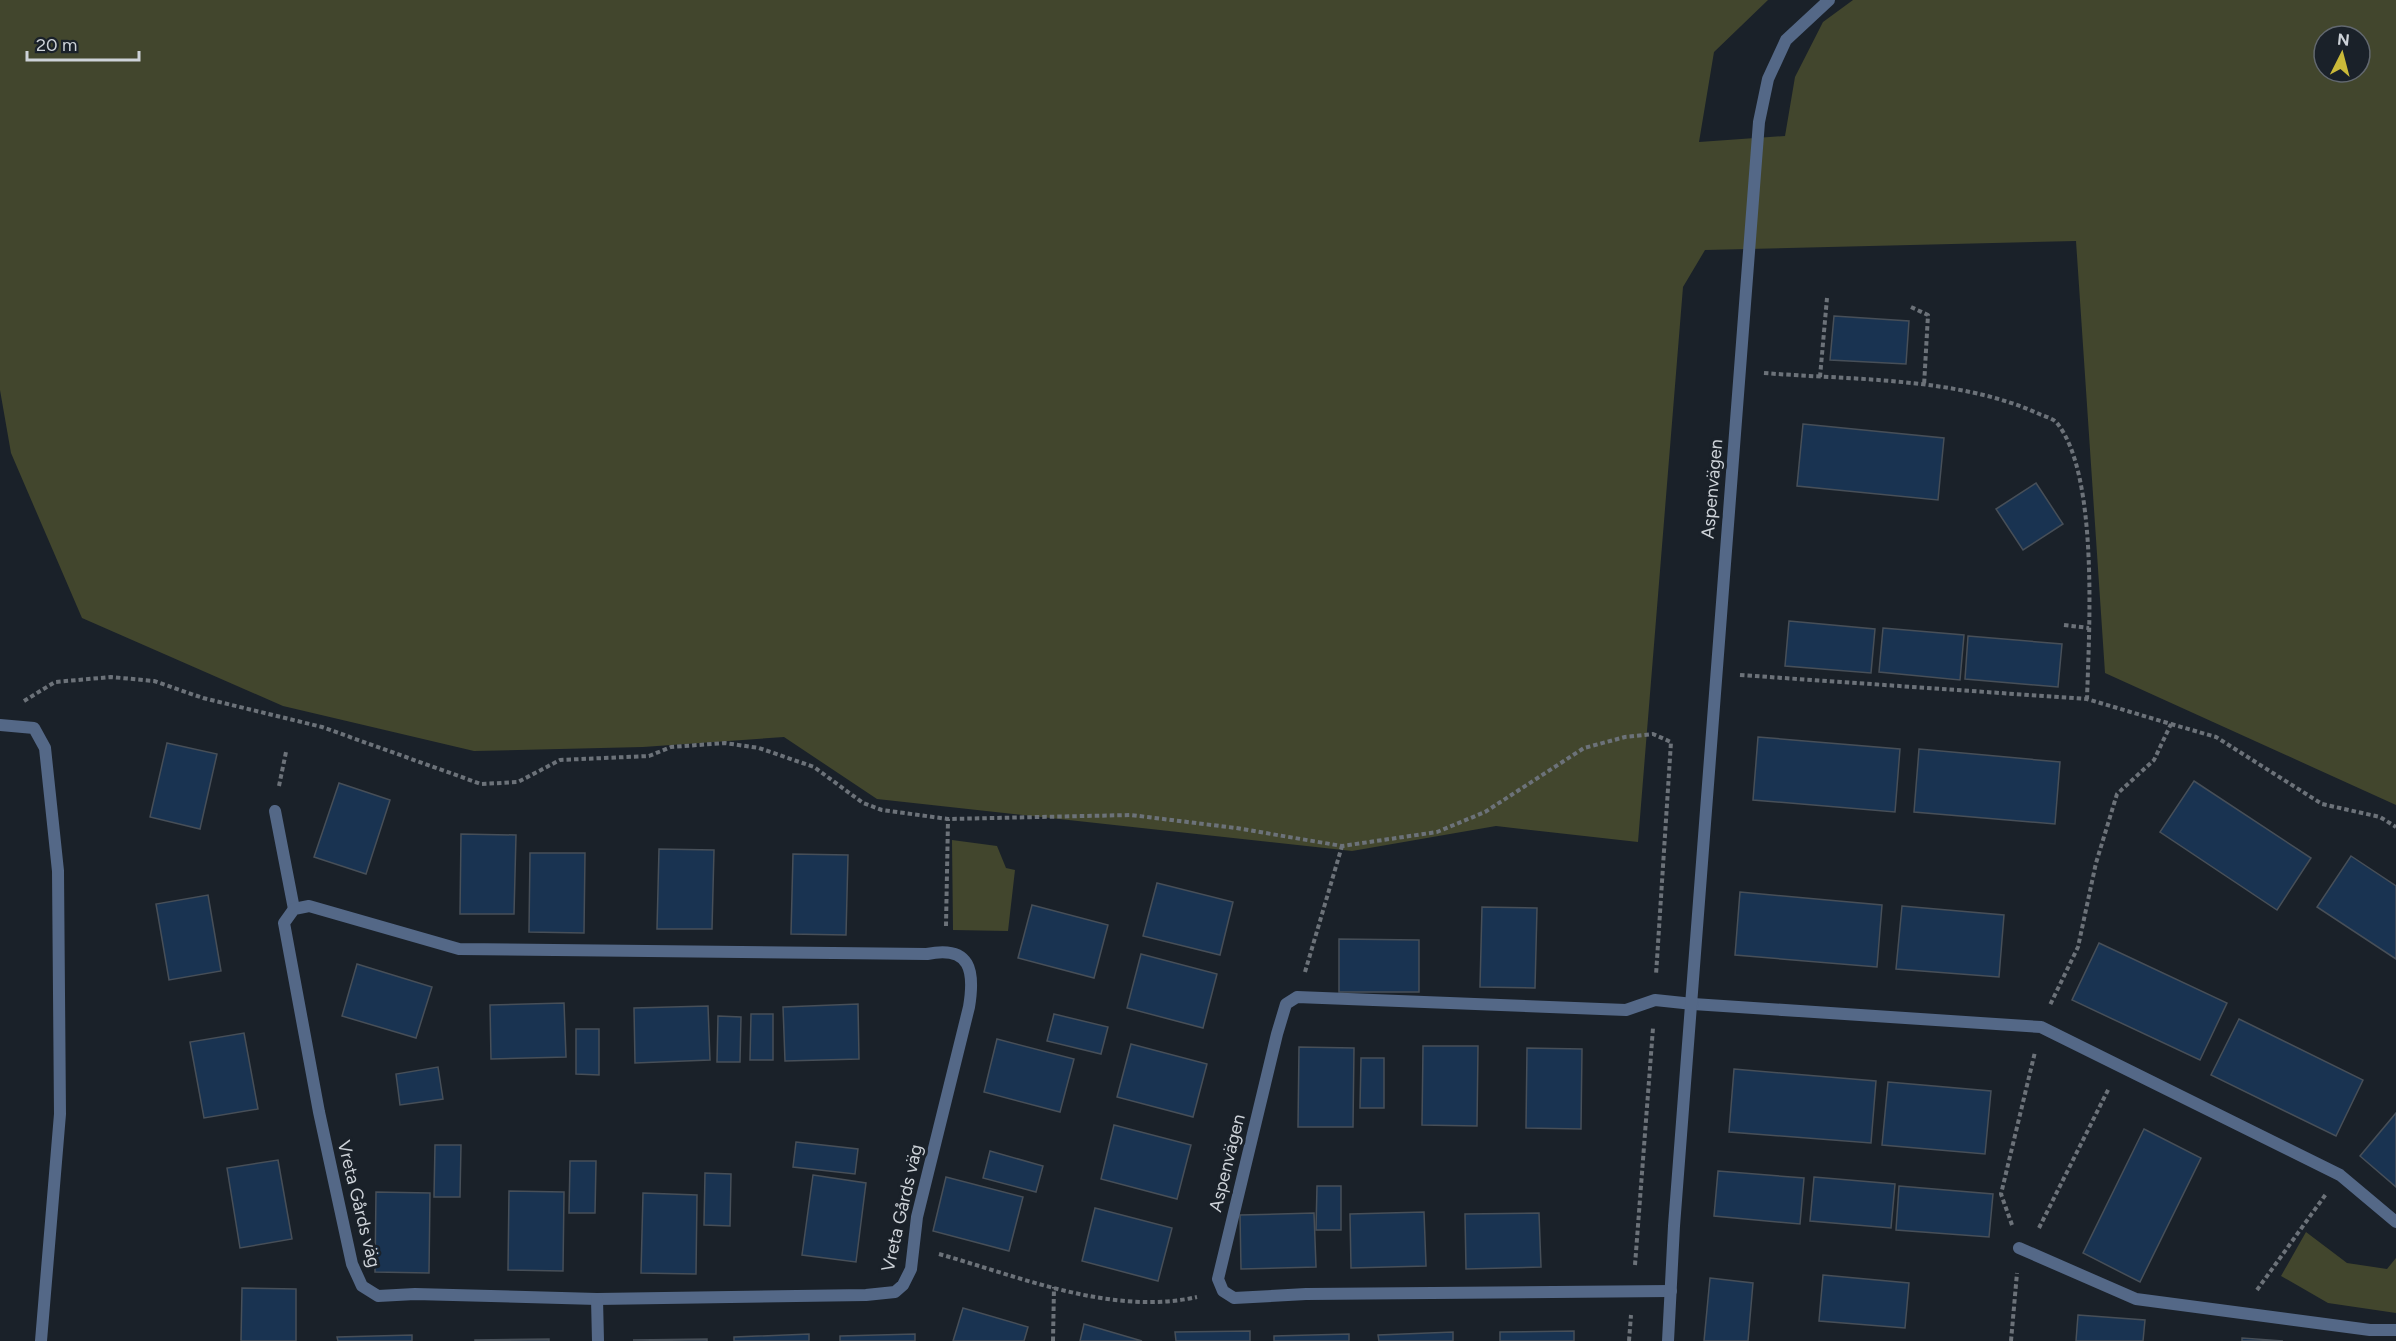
<svg xmlns="http://www.w3.org/2000/svg" width="2396" height="1341" font-family="Figtree,sans-serif">
  <style>
    .green { fill: #42462d; fill-rule: evenodd }
    .building { fill: #193351; stroke: #474f58; stroke-width: 1.5 }
    .lines { fill: none; stroke-linecap: round; stroke-linejoin: round }
    .path { stroke: #6c7279; stroke-width: 4; stroke-dasharray: 4.5 3; stroke-linecap: butt }
    .lane { stroke: #546887; stroke-width: 12 }
    .street { stroke: #546887; stroke-width: 12 }
    .labels { text-anchor: middle; stroke-width: 6; stroke-linejoin: round; paint-order: stroke }
    .street-label { font-size: 18px; fill: #cdd2d8; stroke: #1a2129 }
  </style>
  <rect width="100%" height="100%" fill="#1a2129"/>
  <g class="green">
    <path d="M0,0H1768L1714,52L1699,142L1785,136L1795,77L1823,22L1853,0H2396V805L2105,673L2076,241L1705,250L1683,287L1638,842L1496,826L1352,851L877,799L784,737L643,747L474,751L283,706L82,618L11,453L0,390ZM2324,36H2360V72H2324Z"/>
    <polygon points="952,840 997,846 1006,868 1015,870 1008,931 953,930"/>
    <polygon points="2306,1232 2347,1263 2387,1269 2396,1258 2396,1313 2328,1303 2281,1276"/>
  </g>
  <g class="building">
    <polygon points="1834,316 1909,321 1906,364 1830,360"/>
    <polygon points="1803,424 1944,438 1938,500 1797,486"/>
    <polygon points="2036,483 2063,524 2023,550 1996,509"/>
    <polygon points="1789,621 1875,629 1871,673 1785,666"/>
    <polygon points="1883,628 1964,635 1960,680 1879,672"/>
    <polygon points="1968,636 2062,644 2058,687 1965,679"/>
    <polygon points="1758,737 1900,749 1895,812 1753,800"/>
    <polygon points="167,743 217,754 200,829 150,817"/>
    <polygon points="1919,749 2060,762 2055,824 1914,812"/>
    <polygon points="2194,781 2311,858 2277,910 2160,832"/>
    <polygon points="339,783 390,800 366,874 314,857"/>
    <polygon points="461,834 516,835 514,914 460,914"/>
    <polygon points="659,849 714,850 712,929 657,929"/>
    <polygon points="530,853 585,853 584,933 529,932"/>
    <polygon points="793,854 848,855 846,935 791,934"/>
    <polygon points="2351,856 2396,886 2396,959 2317,907"/>
    <polygon points="1157,883 1233,902 1220,955 1143,936"/>
    <polygon points="1740,892 1882,905 1877,967 1735,955"/>
    <polygon points="208,895 221,971 169,980 156,904"/>
    <polygon points="1032,905 1108,925 1094,978 1018,958"/>
    <polygon points="1902,906 2004,915 1999,977 1896,969"/>
    <polygon points="1482,907 1537,908 1535,988 1480,987"/>
    <polygon points="1339,939 1419,940 1419,992 1339,992"/>
    <polygon points="2099,943 2227,1003 2200,1060 2072,1000"/>
    <polygon points="1141,954 1217,974 1203,1028 1127,1008"/>
    <polygon points="357,964 432,987 416,1038 342,1016"/>
    <polygon points="564,1003 566,1057 491,1059 490,1005"/>
    <polygon points="858,1004 859,1059 785,1061 783,1007"/>
    <polygon points="708,1006 710,1060 635,1063 634,1008"/>
    <polygon points="751,1014 773,1014 773,1060 750,1060"/>
    <polygon points="1054,1014 1108,1027 1101,1054 1047,1041"/>
    <polygon points="718,1016 741,1017 740,1062 717,1062"/>
    <polygon points="2239,1019 2363,1080 2336,1136 2211,1075"/>
    <polygon points="576,1029 599,1029 599,1075 576,1074"/>
    <polygon points="244,1033 258,1109 204,1118 190,1042"/>
    <polygon points="997,1039 1074,1059 1060,1112 984,1092"/>
    <polygon points="1131,1044 1207,1064 1193,1117 1117,1097"/>
    <polygon points="1423,1046 1478,1046 1477,1126 1422,1125"/>
    <polygon points="1299,1047 1354,1048 1353,1127 1298,1127"/>
    <polygon points="1527,1048 1582,1049 1581,1129 1526,1128"/>
    <polygon points="1361,1058 1384,1058 1384,1108 1360,1108"/>
    <polygon points="438,1067 443,1099 400,1105 396,1074"/>
    <polygon points="1734,1069 1876,1081 1871,1143 1729,1132"/>
    <polygon points="1888,1082 1991,1091 1985,1154 1882,1145"/>
    <polygon points="2396,1113 2396,1187 2360,1156"/>
    <polygon points="1114,1125 1191,1145 1177,1199 1101,1179"/>
    <polygon points="2144,1129 2201,1158 2140,1282 2083,1253"/>
    <polygon points="796,1142 858,1149 855,1174 793,1167"/>
    <polygon points="435,1145 461,1145 460,1197 434,1197"/>
    <polygon points="990,1151 1043,1166 1036,1192 983,1178"/>
    <polygon points="278,1160 292,1239 240,1248 227,1168"/>
    <polygon points="570,1161 596,1161 595,1213 569,1213"/>
    <polygon points="1718,1171 1804,1178 1800,1224 1714,1216"/>
    <polygon points="705,1173 731,1174 730,1226 704,1225"/>
    <polygon points="813,1175 866,1183 856,1262 802,1255"/>
    <polygon points="946,1177 1023,1197 1009,1251 933,1231"/>
    <polygon points="1814,1177 1895,1184 1891,1228 1810,1221"/>
    <polygon points="1317,1186 1341,1186 1341,1230 1316,1230"/>
    <polygon points="1899,1186 1993,1194 1989,1237 1896,1230"/>
    <polygon points="509,1191 564,1192 563,1271 508,1270"/>
    <polygon points="376,1192 430,1193 429,1273 375,1272"/>
    <polygon points="643,1193 697,1195 696,1274 641,1273"/>
    <polygon points="1095,1208 1172,1228 1158,1281 1082,1261"/>
    <polygon points="1424,1212 1426,1266 1351,1268 1350,1214"/>
    <polygon points="1314,1213 1316,1267 1241,1269 1240,1215"/>
    <polygon points="1539,1213 1541,1267 1466,1269 1465,1214"/>
    <polygon points="1823,1275 1909,1283 1905,1328 1819,1321"/>
    <polygon points="1710,1278 1753,1283 1748,1341 1704,1341"/>
    <polygon points="242,1288 296,1289 296,1341 241,1341"/>
    <polygon points="963,1308 1028,1327 1024,1341 953,1341"/>
    <polygon points="2078,1315 2145,1320 2143,1341 2076,1341"/>
    <polygon points="1084,1324 1142,1341 1080,1341"/>
    <polygon points="1250,1331 1250,1341 1176,1341 1175,1332"/>
    <polygon points="1574,1331 1574,1341 1500,1341 1500,1332"/>
    <polygon points="1453,1332 1453,1341 1379,1341 1378,1335"/>
    <polygon points="809,1334 809,1341 734,1341 734,1337"/>
    <polygon points="915,1334 915,1341 840,1341 840,1336"/>
    <polygon points="1349,1334 1349,1341 1274,1341 1274,1336"/>
    <polygon points="412,1335 412,1341 338,1341 337,1337"/>
    <polygon points="2242,1338 2283,1341 2242,1341"/>
    <polygon points="549,1339 549,1341 475,1341 475,1340"/>
    <polygon points="707,1339 707,1341 633,1340"/>
  </g>
  <g class="lines">
    <g class="path">
      <polyline points="1911,307 1928,315 1924,386"/>
      <path d="M1764,373C1851,380 1957,377 2037,413C2043,416 2053,418 2057,423C2099,475 2089,632 2087,699"/>
      <polyline points="1820,377 1827,298"/>
      <polyline points="2064,625 2089,628"/>
      <polyline points="1740,675 2087,699 2171,724 2154,760 2117,794 2096,863 2078,947 2050,1005"/>
      <polyline points="24,701 55,682 111,677 154,681 203,698 322,727 481,784 518,782 560,760 649,756 671,747 725,743 759,748 814,767 863,803 882,810 948,819 1131,815 1236,828 1342,846 1437,832 1485,812 1584,748 1625,737 1653,734 1671,742 1656,975"/>
      <polyline points="2171,724 2216,737 2322,804 2380,817 2396,827"/>
      <polyline points="279,786 286,752"/>
      <polyline points="946,926 948,819"/>
      <polyline points="1305,972 1342,846"/>
      <polyline points="2012,1225 2001,1194 2035,1052"/>
      <polyline points="2039,1228 2109,1088"/>
      <path d="M939,1254C1021,1277 1112,1316 1197,1297"/>
      <polyline points="1635,1265 1653,1028"/>
      <polyline points="2257,1290 2326,1194"/>
      <polyline points="1053,1341 1054,1287"/>
      <polyline points="1629,1341 1631,1315"/>
      <polyline points="2011,1341 2017,1273"/>
    </g>
    <g class="lane">
      <polyline points="1693,1004 2041,1027 2340,1175 2396,1222"/>
      <polyline points="2019,1248 2136,1299 2370,1330 2396,1330"/>
    </g>
    <g class="street">
      <polyline points="0,725 34,728 45,748 58,871 60,1114 41,1341"/>
      <polyline points="275,811 294,909"/>
      <path d="M309,906L459,949L927,954C971,945 975,971 969,1007L917,1217L911,1269L903,1285L895,1292L866,1295L597,1299L415,1294L378,1296L362,1286L352,1264L319,1112L284,923L294,909Z"/>
      <polyline points="1671,1291 1306,1294 1234,1298 1223,1291 1218,1279 1277,1034 1286,1004 1297,997 1626,1010 1655,1000 1693,1004"/>
      <polyline points="597,1299 598,1341"/>
      <polyline points="1668,1341 1674,1226 1759,122 1768,79 1786,40 1829,0"/>
    </g>
  </g>
  <g class="labels">
    <g class="street-label">
      <text transform="translate(1712 489) rotate(-85)" y="6">Aspenvägen</text>
      <text transform="translate(1227 1163) rotate(-76)" y="6">Aspenvägen</text>
      <text transform="translate(359 1204) rotate(76)" y="6">Vreta Gårds väg</text>
      <text transform="translate(902 1208) rotate(-77)" y="6">Vreta Gårds väg</text>
    </g>
  </g>
  <g transform="translate(2342 54) rotate(6)"><circle r="28" fill="#1a2129" stroke="#62686f" stroke-width="1.5"/>
  <path d="M0-4.5L10 22L0 15L-10 22Z" fill="#cbba39"/>
  <text y="-9" font-size="16" font-weight="bold" text-anchor="middle" fill="#cdd2d8">N</text>
  </g>
  <path d="M27 51v9h112v-9" fill="none" stroke="#cdd2d8" stroke-width="3"/>
  <text x="36" y="51" font-size="18" fill="#cdd2d8" stroke="#1a2129" stroke-width="4.5" paint-order="stroke">20 m</text>
</svg>
